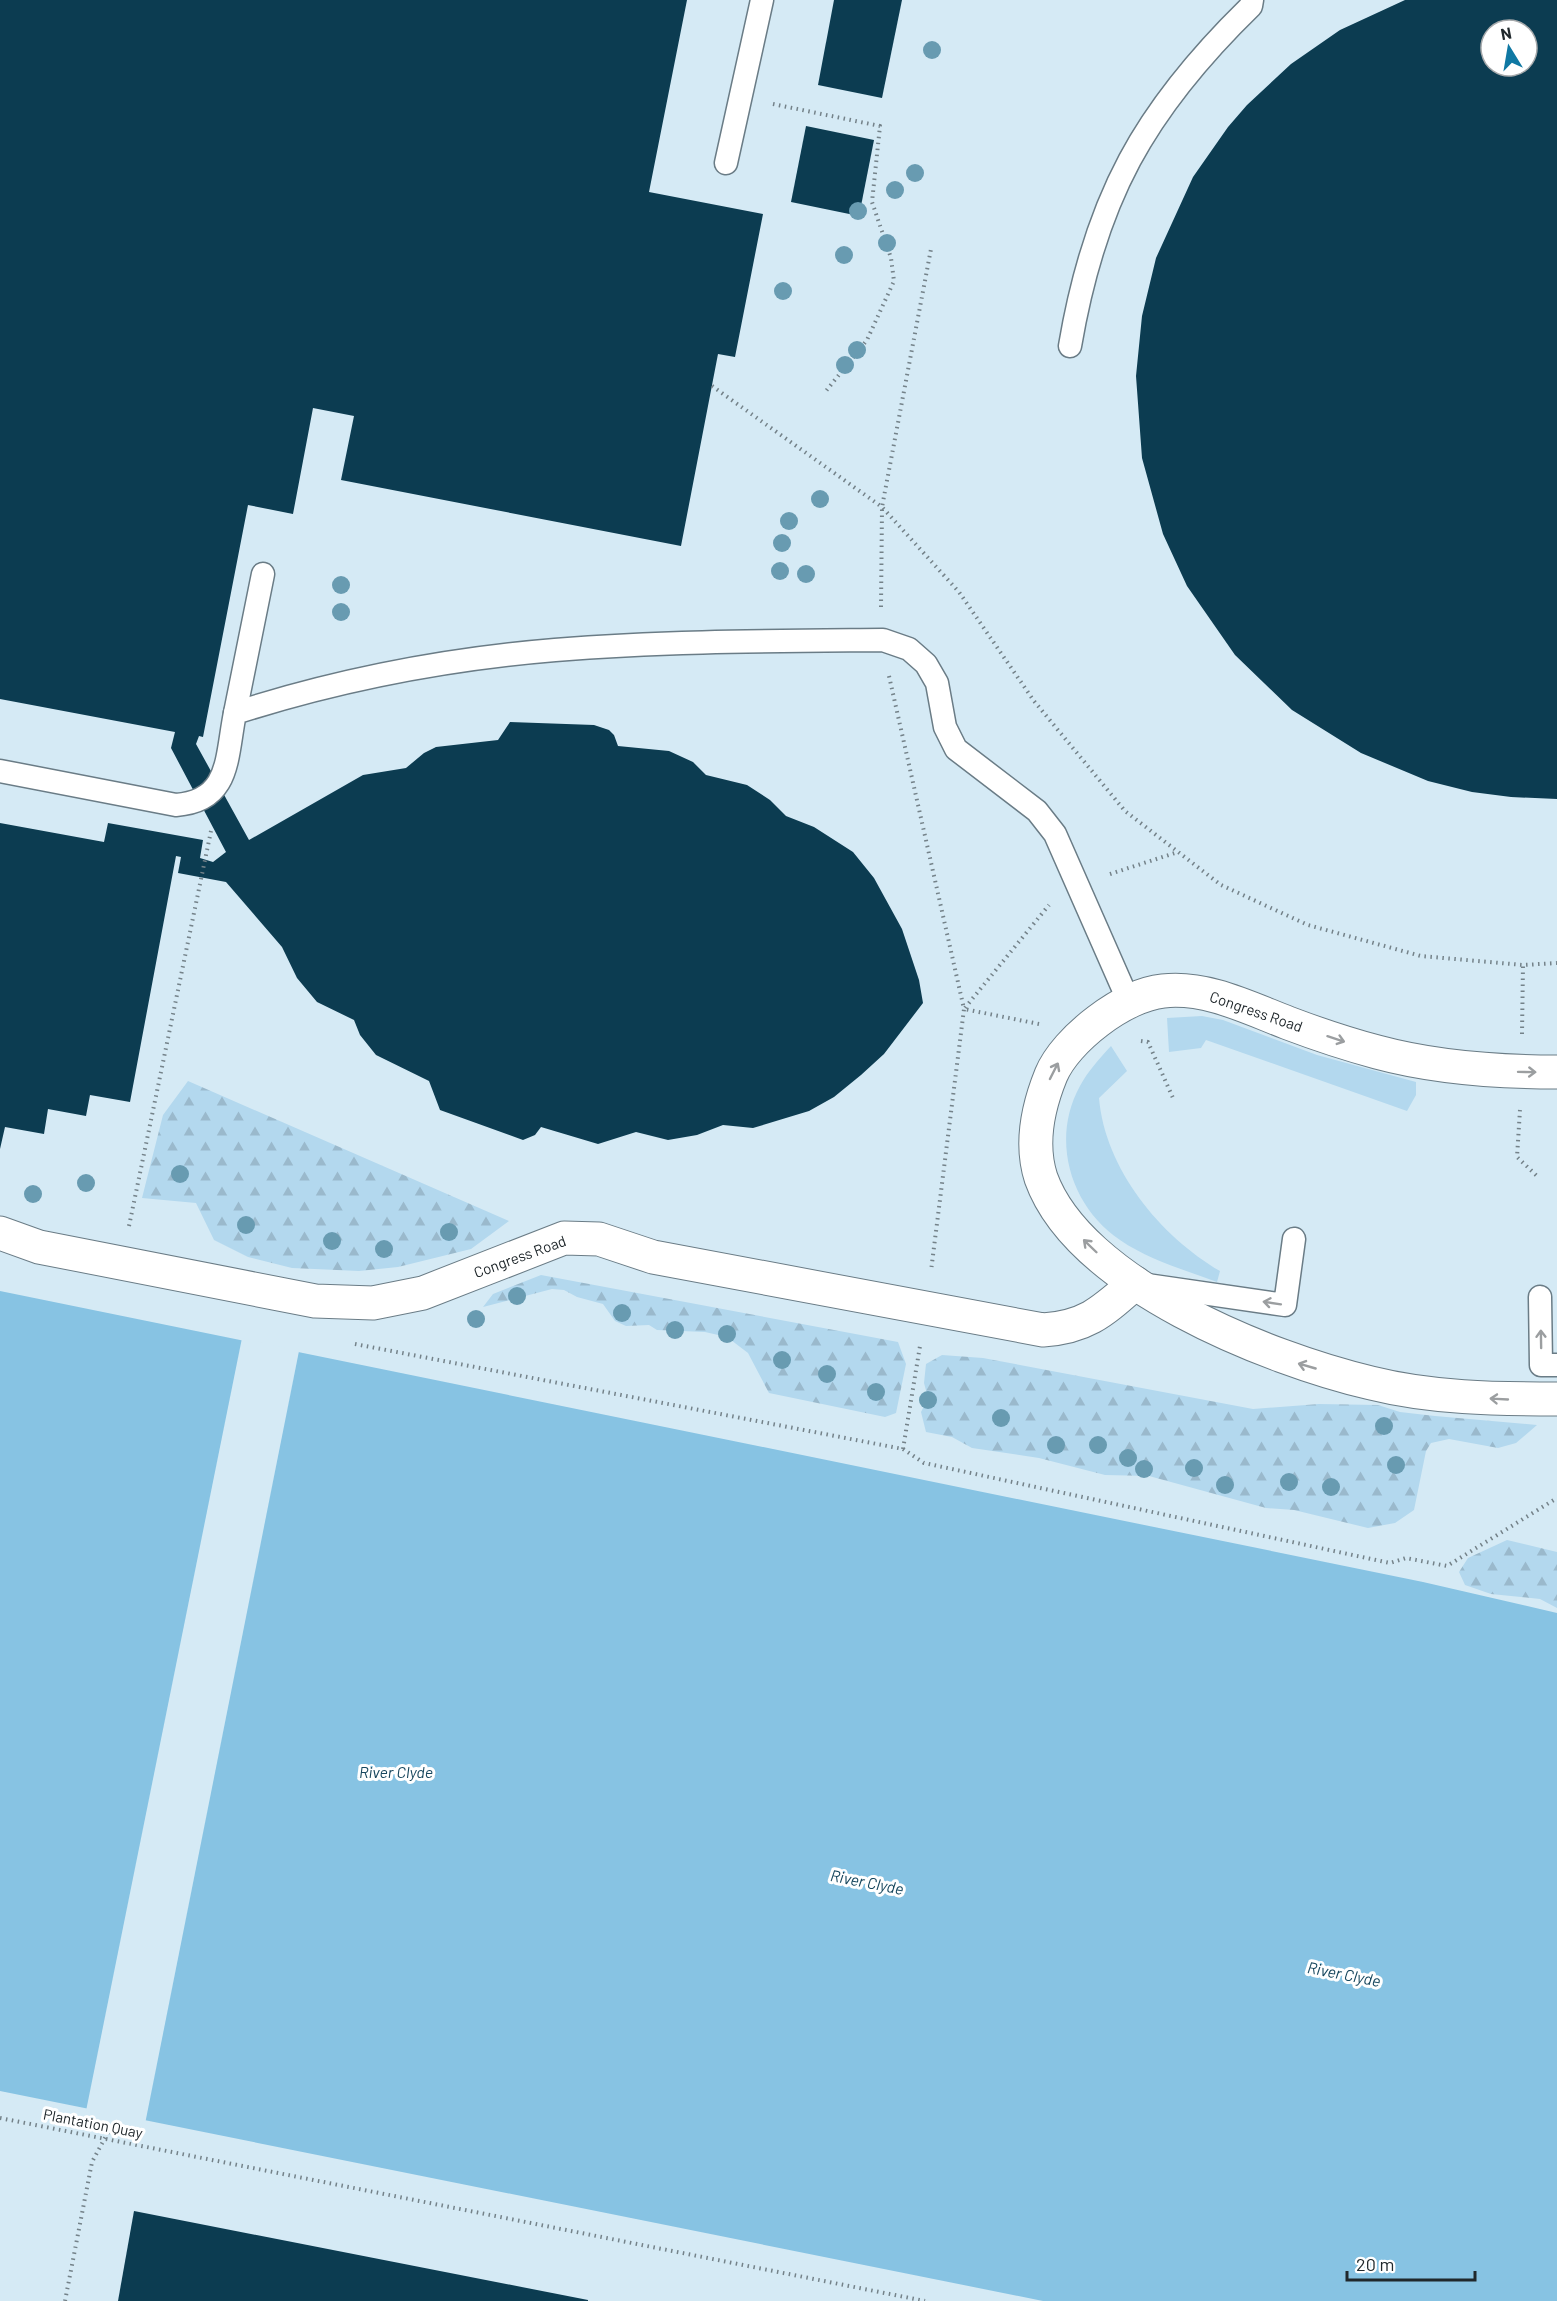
<svg xmlns="http://www.w3.org/2000/svg" width="1557" height="2301" font-family="Barlow,sans-serif">
  <style>
    .grass { fill: #b3d8ee }
    .forest { fill: url(#forest-firs) }
    .water { fill: #87c3e3 }
    .pier { fill: #d5eaf5 }
    .building { fill: #0c3c51; fill-rule: evenodd }
    .lines { fill: none; stroke-linecap: round; stroke-linejoin: round }
    .service-casing { stroke: #6a7c86; stroke-width: 25 }
    .minor-casing { stroke: #6a7c86; stroke-width: 35 }
    .path { stroke: #748289; stroke-width: 4; stroke-dasharray: 1.5 4.5; stroke-linecap: butt }
    .service { stroke: #fff; stroke-width: 22 }
    .minor { stroke: #fff; stroke-width: 33 }
    .tree { fill: #689bb1 }
    .oneway { stroke: #9b9ea0 }
    .labels { text-anchor: middle; stroke-width: 6; stroke-linejoin: round; paint-order: stroke }
    .street-label { font-size: 15px; fill: #20282c; stroke: #fff }
    .water-label { font-size: 16px; font-style: italic; fill: #16465d; stroke: #fff }
  </style>
  <defs>
    <pattern id="forest-firs" width="22" height="20" patternUnits="userSpaceOnUse" patternTransform="scale(1.5)"><rect width="22" height="20" fill="#b3d8ee"/><path d="M5 1l3.5 6h-7zM16 11l3.5 6h-7z" fill="#9ab9cc"/></pattern>
  </defs>
  <rect width="100%" height="100%" fill="#d5eaf5"/>
  <g class="grass">
    <polygon points="1202,1016 1223,1020 1317,1055 1416,1082 1416,1095 1407,1111 1206,1040 1201,1048 1169,1052 1167,1018"/>
    <path d="M1111,1046L1127,1071L1099,1098C1105,1169 1160,1236 1220,1271L1217,1282C1185,1270 1149,1260 1120,1240C1071,1207 1050,1140 1080,1086C1088,1071 1100,1058 1111,1046Z"/>
  </g>
  <g class="forest">
    <polygon points="188,1081 509,1221 471,1249 398,1267 359,1271 292,1268 248,1257 214,1240 196,1203 142,1198 163,1115"/>
    <polygon points="541,1275 898,1342 906,1364 896,1413 885,1417 769,1393 748,1353 727,1337 705,1332 657,1330 649,1325 626,1326 615,1321 603,1304 577,1297 564,1290 552,1289 483,1307 493,1294"/>
    <polygon points="942,1355 983,1358 1253,1409 1319,1404 1378,1405 1400,1412 1435,1416 1537,1425 1516,1443 1498,1448 1449,1439 1431,1443 1426,1451 1414,1510 1395,1523 1368,1528 1294,1510 1266,1508 1149,1476 1105,1475 1039,1458 972,1448 952,1437 926,1432 921,1412 928,1398 924,1383 926,1364"/>
    <polygon points="1507,1540 1557,1552 1557,1608 1540,1599 1491,1594 1465,1585 1459,1572 1468,1558"/>
  </g>
  <polygon class="water" points="0,1291 1423,1582 1557,1613 1557,2301 1043,2301 0,2091"/>
  <polygon class="pier" points="242,1338 299,1351 145,2124 86,2111"/>
  <g class="building">
    <polygon points="0,0 687,0 649,192 763,214 735,357 718,354 681,546 341,480 354,416 313,408 293,514 248,505 203,737 199,736 196,744 249,840 363,775 406,768 424,753 436,747 498,740 510,722 594,725 609,730 614,735 618,746 669,751 693,762 706,775 747,785 770,800 786,816 814,827 853,852 874,878 902,929 919,980 923,1003 884,1054 861,1075 834,1097 809,1111 753,1128 723,1125 697,1135 668,1140 636,1132 598,1144 541,1127 535,1135 523,1140 440,1110 429,1081 376,1055 360,1035 354,1020 317,1002 297,978 282,947 226,882 178,873 181,857 176,856 130,1102 90,1095 86,1116 48,1109 44,1134 5,1127 0,1149 0,823 104,842 108,823 203,840 200,858 213,862 226,852 171,748 175,732 0,699"/>
    <polygon points="834,0 902,0 882,98 818,85"/>
    <path d="M1405,0H1557V799L1511,797L1472,792L1428,781L1361,753L1292,710L1235,655L1187,586L1163,534L1142,458L1136,376L1142,316L1156,258L1193,177L1228,127L1247,105L1291,64L1340,30ZM1491,30H1527V66H1491Z"/>
    <polygon points="806,126 874,140 859,216 791,202"/>
    <polygon points="134,2211 588,2300 588,2301 118,2301"/>
  </g>
  <g class="lines">
    <defs>
      <g id="service">
        <polyline points="726,163 762,0"/>
        <path d="M1070,346C1095,199 1144,110 1251,6L1252,0"/>
        <polyline points="235,713 263,574"/>
        <path d="M0,771L176,805C231,801 226,757 235,713C338,680 447,659 555,650C664,641 774,641 883,640L909,649L926,664L937,683L945,727L956,749L1037,811L1055,834L1129,1002"/>
        <polyline points="1147,1285 1285,1305 1294,1239"/>
        <polyline points="1540,1297 1541,1365 1557,1365"/>
      </g>
      <g id="minor">
        <path d="M1557,1072C1497,1072 1436,1068 1377,1052C1347,1044 1317,1034 1288,1023C1249,1008 1206,986 1163,991C1124,995 1066,1039 1051,1075C1038,1107 1030,1144 1041,1178C1079,1284 1269,1359 1371,1383C1431,1398 1495,1399 1557,1399"/>
        <path d="M0,1233L39,1247L315,1301L373,1303L423,1293L564,1238L599,1239L653,1257L1043,1330C1087,1327 1103,1311 1135,1283"/>
      </g>
    </defs>
    <use href="#service" class="service-casing"/>
    <use href="#minor" class="minor-casing"/>
    <g class="path">
      <polyline points="773,104 880,126 872,202 891,258 894,281 867,340 826,391"/>
      <polyline points="712,386 882,507 959,592 1034,701 1125,811 1221,885 1308,925 1421,956 1523,965 1557,963"/>
      <polyline points="881,607 882,507 931,249"/>
      <polyline points="889,676 964,1009 931,1271"/>
      <polyline points="1110,874 1178,852"/>
      <polyline points="1039,1024 964,1009 1049,905"/>
      <polyline points="1522,1034 1523,965"/>
      <polyline points="1141,1041 1148,1042 1173,1098"/>
      <polyline points="1520,1110 1517,1157 1537,1176"/>
      <polyline points="129,1226 211,831"/>
      <polyline points="355,1344 903,1449 924,1463 1390,1563 1406,1558 1447,1566 1557,1498"/>
      <polyline points="903,1449 920,1346"/>
      <polyline points="0,2118 925,2301"/>
      <polyline points="65,2301 92,2162 112,2125"/>
    </g>
    <use href="#service" class="service"/>
    <use href="#minor" class="minor"/>
  </g>
  <g class="tree">
    <circle cx="932" cy="50" r="9"/>
    <circle cx="915" cy="173" r="9"/>
    <circle cx="895" cy="190" r="9"/>
    <circle cx="858" cy="211" r="9"/>
    <circle cx="887" cy="243" r="9"/>
    <circle cx="844" cy="255" r="9"/>
    <circle cx="783" cy="291" r="9"/>
    <circle cx="857" cy="350" r="9"/>
    <circle cx="845" cy="365" r="9"/>
    <circle cx="820" cy="499" r="9"/>
    <circle cx="789" cy="521" r="9"/>
    <circle cx="782" cy="543" r="9"/>
    <circle cx="780" cy="571" r="9"/>
    <circle cx="806" cy="574" r="9"/>
    <circle cx="341" cy="585" r="9"/>
    <circle cx="341" cy="612" r="9"/>
    <circle cx="180" cy="1174" r="9"/>
    <circle cx="86" cy="1183" r="9"/>
    <circle cx="33" cy="1194" r="9"/>
    <circle cx="246" cy="1225" r="9"/>
    <circle cx="449" cy="1232" r="9"/>
    <circle cx="332" cy="1241" r="9"/>
    <circle cx="384" cy="1249" r="9"/>
    <circle cx="517" cy="1296" r="9"/>
    <circle cx="622" cy="1313" r="9"/>
    <circle cx="476" cy="1319" r="9"/>
    <circle cx="675" cy="1330" r="9"/>
    <circle cx="727" cy="1334" r="9"/>
    <circle cx="782" cy="1360" r="9"/>
    <circle cx="827" cy="1374" r="9"/>
    <circle cx="876" cy="1392" r="9"/>
    <circle cx="928" cy="1400" r="9"/>
    <circle cx="1001" cy="1418" r="9"/>
    <circle cx="1384" cy="1426" r="9"/>
    <circle cx="1056" cy="1445" r="9"/>
    <circle cx="1098" cy="1445" r="9"/>
    <circle cx="1128" cy="1458" r="9"/>
    <circle cx="1396" cy="1465" r="9"/>
    <circle cx="1194" cy="1468" r="9"/>
    <circle cx="1144" cy="1469" r="9"/>
    <circle cx="1289" cy="1482" r="9"/>
    <circle cx="1225" cy="1485" r="9"/>
    <circle cx="1331" cy="1487" r="9"/>
  </g>
  <defs><path id="oneway-shaft" d="M-6 0H5M1.5-3L5.5 0L1.5 3" fill="none" stroke-width="1.6" stroke-linecap="round" stroke-linejoin="round" transform="scale(1.5)"/></defs>
  <g class="oneway">
    <use href="#oneway-shaft" transform="translate(1336 1039) rotate(18)"/>
    <use href="#oneway-shaft" transform="translate(1054 1071) rotate(-63)"/>
    <use href="#oneway-shaft" transform="translate(1527 1072) rotate(1)"/>
    <use href="#oneway-shaft" transform="translate(1090 1246) rotate(-136)"/>
    <use href="#oneway-shaft" transform="translate(1272 1303) rotate(-171)"/>
    <use href="#oneway-shaft" transform="translate(1541 1339) rotate(-91)"/>
    <use href="#oneway-shaft" transform="translate(1307 1366) rotate(-164)"/>
    <use href="#oneway-shaft" transform="translate(1499 1399) rotate(-177)"/>
  </g>
  <g class="labels">
    <g class="street-label">
      <text transform="translate(1256 1012) rotate(19)" y="5">Congress Road</text>
      <text transform="translate(520 1257) rotate(-20)" y="5">Congress Road</text>
      <text transform="translate(93 2124) rotate(11)" y="5">Plantation Quay</text>
    </g>
    <g class="water-label">
      <text x="396" y="1778">River Clyde</text>
      <text transform="translate(867 1882) rotate(11)" y="6">River Clyde</text>
      <text transform="translate(1344 1974) rotate(11)" y="6">River Clyde</text>
    </g>
  </g>
  <g transform="translate(1509 48) rotate(349)"><circle r="28" fill="#ffffff" stroke="#a6a9ab" stroke-width="1.5"/>
  <path d="M0-4.5L10 22L0 15L-10 22Z" fill="#0f78a3"/>
  <text y="-9" font-size="16" font-weight="bold" text-anchor="middle" fill="#20282c">N</text>
  </g>
  <path d="M1347 2271v9h128v-9" fill="none" stroke="#20282c" stroke-width="3"/>
  <text x="1356" y="2271" font-size="18" fill="#20282c" stroke="#ffffff" stroke-width="4.5" paint-order="stroke">20 m</text>
</svg>
